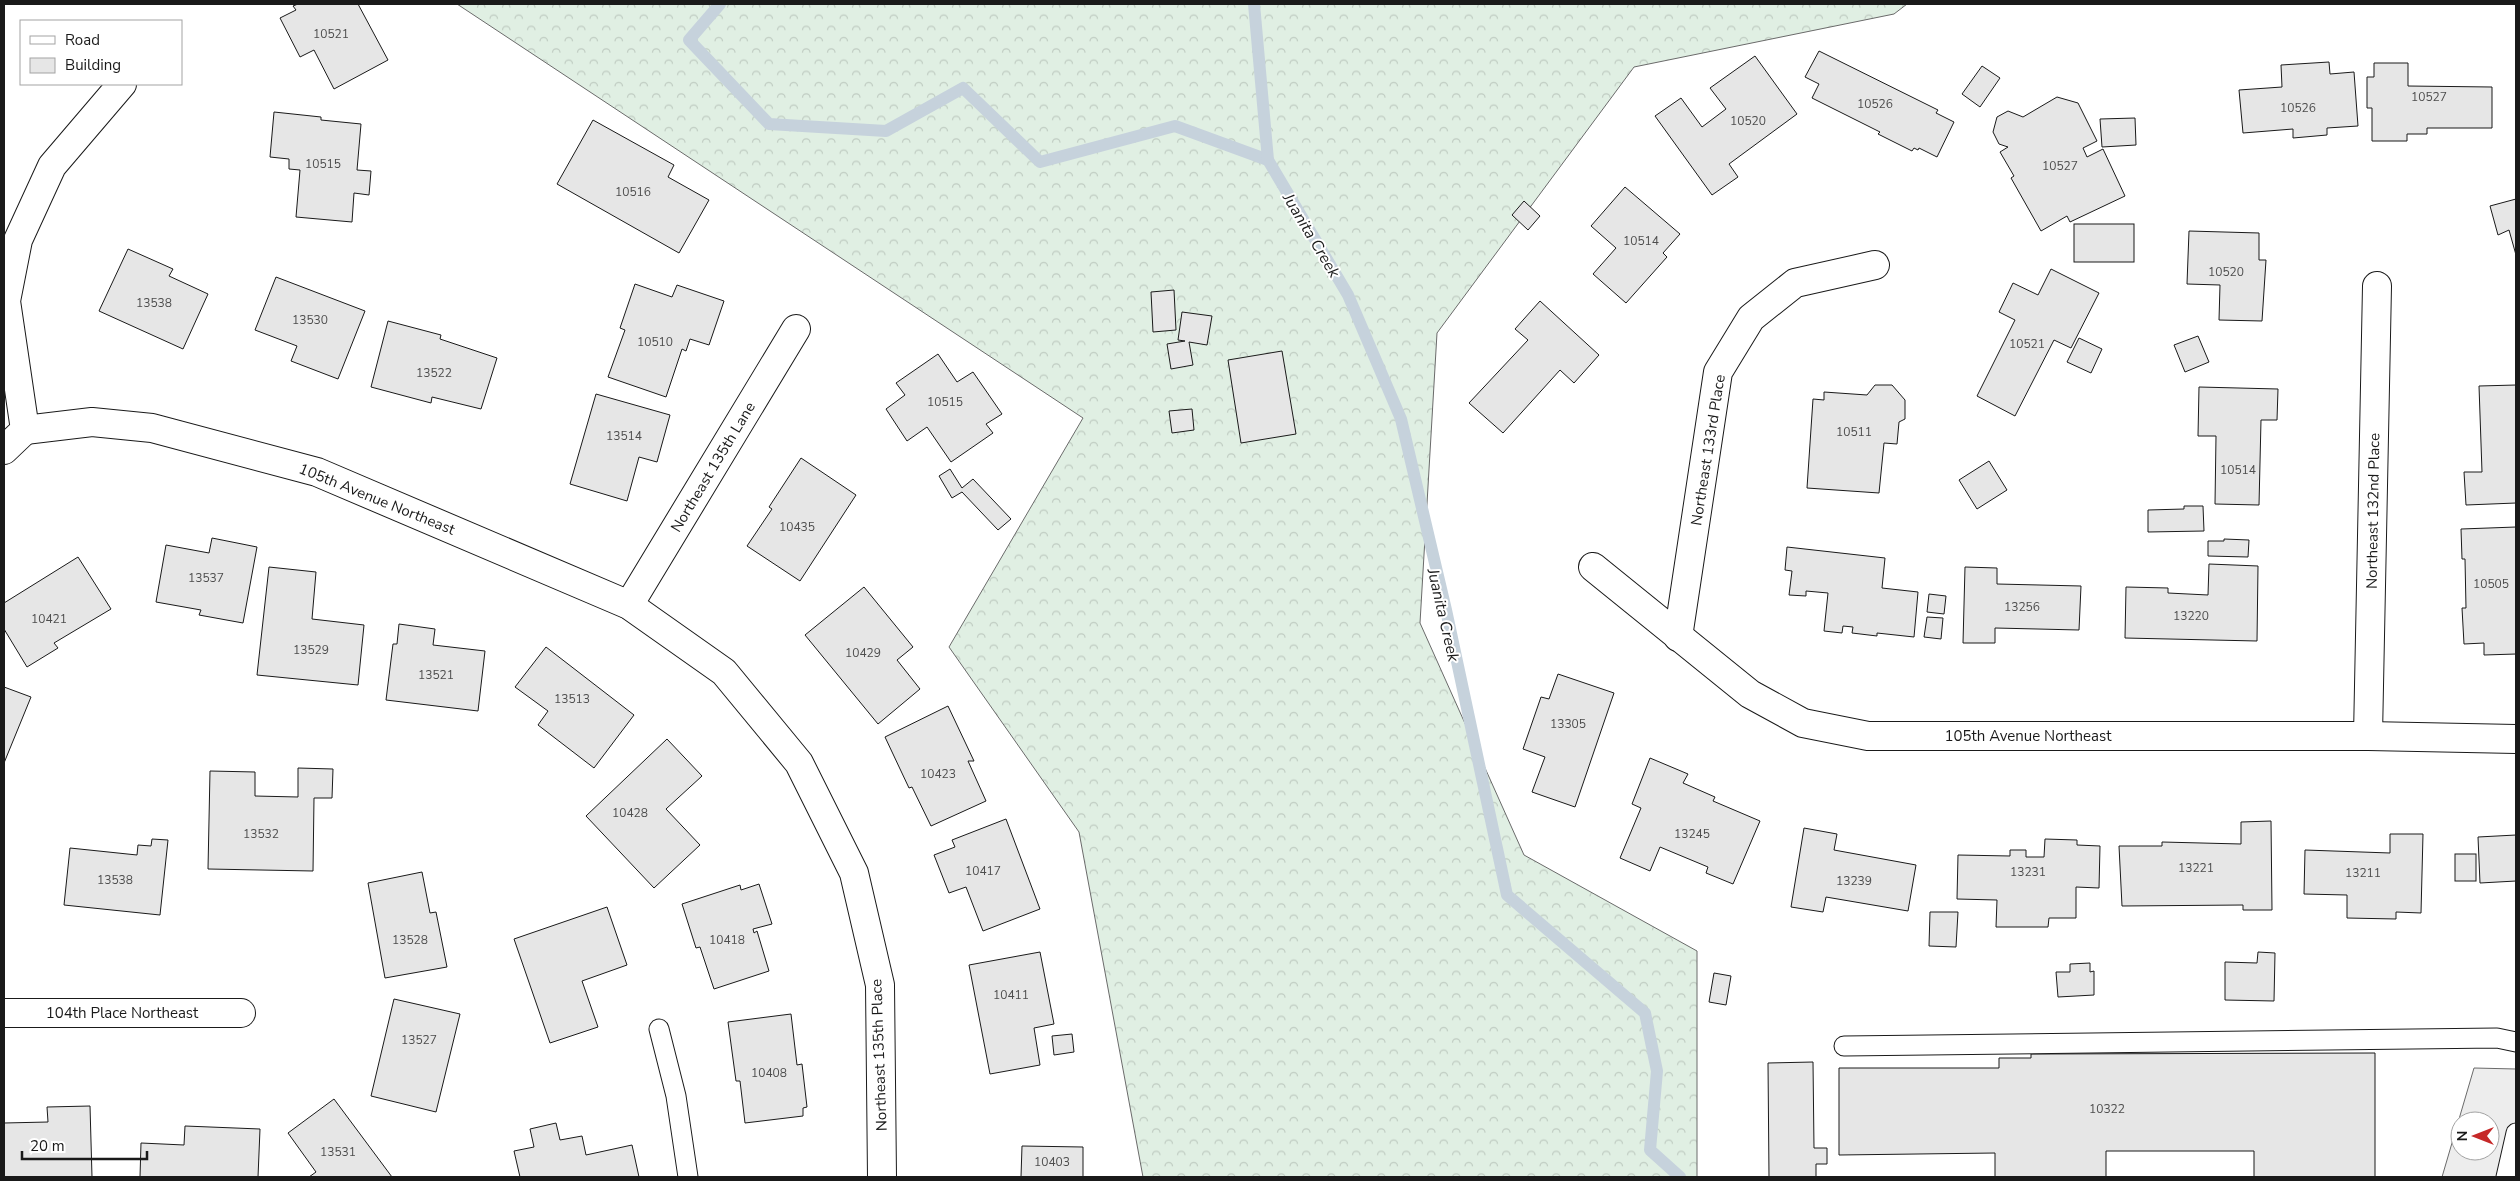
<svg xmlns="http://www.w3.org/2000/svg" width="2520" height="1181" font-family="'Nunito Sans',sans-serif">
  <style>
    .forest { fill: url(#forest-crowns); stroke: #6a6a6a }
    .parking { fill: #ededed; stroke: #6a6a6a; fill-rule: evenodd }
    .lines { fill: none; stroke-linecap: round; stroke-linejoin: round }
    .stream { stroke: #c6d2dc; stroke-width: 12 }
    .building { fill: #e6e6e6; stroke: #1a1a1a }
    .service-casing { stroke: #1a1a1a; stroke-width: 21 }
    .minor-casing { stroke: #1a1a1a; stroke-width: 30 }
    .service { stroke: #fff; stroke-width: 19 }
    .minor { stroke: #fff; stroke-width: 28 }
    .labels { text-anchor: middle; stroke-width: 4; stroke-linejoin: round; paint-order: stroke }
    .number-label { font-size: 12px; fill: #4d4d4d }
    .street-label { font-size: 15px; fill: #1a1a1a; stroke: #fff }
    .water-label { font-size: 16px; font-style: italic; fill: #1a1a1a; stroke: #fff }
  </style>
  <defs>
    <pattern id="forest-crowns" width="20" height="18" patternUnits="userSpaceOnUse" patternTransform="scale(1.25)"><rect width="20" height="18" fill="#e0efe3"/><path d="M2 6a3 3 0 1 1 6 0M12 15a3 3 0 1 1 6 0" fill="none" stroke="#c0ccc2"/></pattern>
  </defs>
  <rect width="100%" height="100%" fill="#fff"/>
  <polygon class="forest" points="457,4 1907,4 1894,14 1634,67 1437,333 1420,623 1524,855 1697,951 1697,1177 1143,1177 1079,832 949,647 1083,418"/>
  <path class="parking" d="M2474,1068L2516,1069V1177H2442ZM2460,1121H2490V1151H2460Z"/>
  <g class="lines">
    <g class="stream">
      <polyline points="720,4 689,40 769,124 886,131 963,88 1040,162 1175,126 1268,160"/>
      <polyline points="1254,4 1268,160 1348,295 1401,419 1446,610 1507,895 1645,1013 1657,1071 1650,1150 1680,1177"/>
    </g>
  </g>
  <g class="building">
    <polygon points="298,4 358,4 388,60 334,89 314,50 300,57 280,18 296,10 293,6"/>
    <polygon points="1819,51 1938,110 1936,113 1954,122 1937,157 1919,148 1918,150 1914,148 1912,151 1878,134 1880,132 1812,98 1819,84 1805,77"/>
    <polygon points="1755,56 1797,114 1729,164 1738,177 1712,195 1655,116 1681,98 1702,127 1726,109 1710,88"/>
    <polygon points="2329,62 2330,74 2354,72 2358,126 2327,128 2327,135 2293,138 2293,129 2243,133 2239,90 2282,87 2281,65"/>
    <polygon points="2374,63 2408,63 2408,86 2492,87 2492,128 2427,128 2427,134 2407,134 2407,141 2372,141 2372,108 2367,108 2367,77 2374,77"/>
    <polygon points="1982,66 2000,78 1980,107 1962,94"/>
    <polygon points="2057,97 2078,103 2097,141 2083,148 2087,157 2103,149 2125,196 2070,222 2067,216 2041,231 2011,178 2014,176 2000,152 2008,147 1999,144 1993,132 1997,117 2008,111 2023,117"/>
    <polygon points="274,112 321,117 321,120 361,124 357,170 371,171 369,195 354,193 352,222 296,217 300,170 289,169 289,159 270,157"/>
    <polygon points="2135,118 2136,145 2102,147 2100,119"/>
    <polygon points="593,120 674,165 668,177 709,200 679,253 557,184"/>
    <polygon points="1625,187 1680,234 1663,253 1667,257 1626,303 1593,274 1616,248 1591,226"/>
    <polygon points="2516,199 2516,255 2509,230 2498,235 2490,206"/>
    <polygon points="1524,201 1540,216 1528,230 1512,215"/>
    <rect x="2074" y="224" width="60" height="38"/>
    <polygon points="2189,231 2259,233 2259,260 2266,260 2262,321 2219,320 2220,285 2187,284"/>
    <polygon points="128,249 173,269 169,276 208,294 183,349 99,311"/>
    <polygon points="2051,269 2099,293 2071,348 2054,340 2015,416 1977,396 2015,320 1999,312 2013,283 2038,295"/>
    <polygon points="276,277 365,311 338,379 291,361 297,346 255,330"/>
    <polygon points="635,284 672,297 677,285 724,301 709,345 690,339 686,351 682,349 666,397 608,377 625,330 620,328"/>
    <polygon points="1174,290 1176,330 1153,332 1151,292"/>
    <polygon points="1540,301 1599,355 1574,383 1560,370 1503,433 1469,403 1528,340 1515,329"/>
    <polygon points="1182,312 1212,316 1207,345 1189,342 1193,365 1171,369 1167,344 1185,341 1178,340"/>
    <polygon points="388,321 441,335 440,339 497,358 481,409 432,397 431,403 371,387"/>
    <polygon points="2198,336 2209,362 2185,372 2174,345"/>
    <polygon points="2079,338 2102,349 2091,373 2067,362"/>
    <polygon points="1282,351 1296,434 1241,443 1228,360"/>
    <polygon points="938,354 957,382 973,372 1002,414 986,424 993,433 951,462 927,427 907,441 886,409 905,395 896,383"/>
    <polygon points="1875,385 1892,385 1905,400 1905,419 1899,422 1897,444 1884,443 1879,493 1807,488 1813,399 1824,400 1824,392 1867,395"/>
    <polygon points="2516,385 2516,503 2466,505 2464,472 2482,472 2479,386"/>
    <polygon points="2199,387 2278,389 2277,420 2261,420 2259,505 2215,504 2216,436 2198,436"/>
    <polygon points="596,394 670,415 657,462 639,457 627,501 570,484"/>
    <polygon points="1192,409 1194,430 1172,433 1169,411"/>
    <polygon points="801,458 856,495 800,581 747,546 772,509 769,507"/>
    <polygon points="1989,461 2007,490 1977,509 1959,480"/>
    <polygon points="950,469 962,488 973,479 1011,519 998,530 962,492 952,498 939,476"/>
    <polygon points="2184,506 2203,506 2204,531 2148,532 2148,510 2184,509"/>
    <polygon points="2516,527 2516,654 2484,655 2484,643 2464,644 2462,608 2466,608 2465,559 2462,559 2461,529"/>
    <polygon points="212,538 257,547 243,623 199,615 201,610 156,602 166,545 209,553"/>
    <polygon points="2224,539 2249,540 2248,557 2208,556 2208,541 2224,541"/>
    <polygon points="1787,547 1885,558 1882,588 1918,592 1914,637 1877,633 1877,636 1852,633 1853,627 1843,626 1842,633 1824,631 1828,593 1806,591 1806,596 1789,595 1792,571 1785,570"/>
    <polygon points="78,557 111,609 54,643 58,648 27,667 4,629 4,603"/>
    <polygon points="2209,564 2258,566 2257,641 2125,638 2126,587 2168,588 2168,593 2208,595"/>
    <polygon points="269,567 316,572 312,619 364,625 358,685 257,675"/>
    <polygon points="1965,567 1997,568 1997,584 2081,586 2079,630 1995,628 1995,643 1963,643"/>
    <polygon points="864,587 913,647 897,660 920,689 878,724 805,635"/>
    <polygon points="1929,594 1946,596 1944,614 1927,612"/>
    <polygon points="1927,617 1943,618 1941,639 1924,637"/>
    <polygon points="399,624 435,629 433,645 485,651 478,711 386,700 393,644 397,644"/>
    <polygon points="546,647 634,715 594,768 538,725 548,711 515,687"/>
    <polygon points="1558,674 1614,693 1575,807 1532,792 1545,757 1523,749 1541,697 1549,699"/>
    <polygon points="4,687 31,697 4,763"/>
    <polygon points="948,706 974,761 968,761 986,801 931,826 912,787 909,788 885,737"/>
    <polygon points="667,739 702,776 666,809 700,845 654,888 586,816"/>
    <polygon points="1650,758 1688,774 1683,783 1715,797 1713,801 1760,821 1733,884 1706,873 1708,867 1660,847 1650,871 1620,858 1641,808 1632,804"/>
    <polygon points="298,768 333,769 332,798 314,798 313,871 208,869 210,771 255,772 255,796 298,797"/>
    <polygon points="1006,819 1040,909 983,931 966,887 949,893 934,855 955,847 952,840"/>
    <polygon points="2271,821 2272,910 2243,910 2243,905 2122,906 2119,846 2162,846 2162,842 2241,844 2241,822"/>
    <polygon points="1804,828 1837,834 1834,850 1916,865 1908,911 1826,897 1823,912 1791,907"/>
    <polygon points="2390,834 2423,834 2421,913 2396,912 2396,919 2347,918 2347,895 2304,894 2305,850 2390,853"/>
    <polygon points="2516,835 2516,881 2480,883 2478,837"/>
    <polygon points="152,839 168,840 160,915 64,905 70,848 137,855 138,845 151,846"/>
    <polygon points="2045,839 2077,840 2077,845 2100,846 2099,888 2076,887 2076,918 2049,918 2048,927 1996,927 1997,900 1957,899 1958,855 2010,856 2010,850 2026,850 2026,857 2044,857"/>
    <rect x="2455" y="854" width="21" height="27"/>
    <polygon points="422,872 430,913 436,912 447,967 385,978 368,883"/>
    <polygon points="759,884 772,924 753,929 754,933 757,931 769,971 714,989 700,947 696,948 682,904 740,885 741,890"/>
    <polygon points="607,907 627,965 582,981 598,1027 550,1043 514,939"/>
    <polygon points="1930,912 1958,912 1956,947 1929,946"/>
    <polygon points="1040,952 1054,1024 1034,1028 1040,1065 990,1074 969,965"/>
    <polygon points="2258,952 2275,953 2274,1001 2225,1000 2225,962 2257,963"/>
    <polygon points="2090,963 2090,972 2094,971 2094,995 2058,997 2056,972 2070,972 2070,964"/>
    <polygon points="1714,973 1731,976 1726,1005 1709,1002"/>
    <polygon points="394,999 460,1014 436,1112 371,1096"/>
    <polygon points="791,1014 797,1065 802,1064 807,1107 803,1108 803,1116 745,1123 740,1081 736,1081 728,1022"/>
    <polygon points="1072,1034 1074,1052 1054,1055 1052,1036"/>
    <polygon points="2375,1053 2375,1177 2254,1177 2254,1151 2106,1151 2106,1177 1995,1177 1995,1153 1839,1155 1839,1068 1999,1068 1999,1058 2031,1058 2031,1054"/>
    <polygon points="1813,1062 1814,1148 1827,1148 1827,1164 1816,1164 1816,1177 1769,1177 1768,1063"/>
    <polygon points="334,1099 392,1177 309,1177 316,1172 288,1133"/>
    <polygon points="90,1106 92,1177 4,1177 4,1123 48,1122 47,1107"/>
    <polygon points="556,1123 560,1140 582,1136 586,1155 632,1145 639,1177 520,1177 514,1151 534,1147 530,1129"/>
    <polygon points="185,1126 260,1129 258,1177 140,1177 141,1143 184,1145"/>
    <polygon points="1022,1146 1083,1147 1083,1177 1021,1177"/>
  </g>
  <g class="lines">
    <defs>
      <g id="service">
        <polyline points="659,1029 676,1096 688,1177"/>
        <polyline points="1844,1046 2497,1038 2516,1042"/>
        <polyline points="2506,1177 2516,1133"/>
      </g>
      <g id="minor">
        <polyline points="25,430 92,422 152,428 317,472 629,605 724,672 799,763 854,873 880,985 882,1177"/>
        <polyline points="4,450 25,430 6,301 18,240 52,166 122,84"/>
        <polyline points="1593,567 1750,694 1803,723 1868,736 2368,736 2516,739"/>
        <polyline points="629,605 796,329"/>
        <polyline points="1678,637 1718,372 1751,318 1795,283 1875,265"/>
        <polyline points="2368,736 2377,286"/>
        <polyline points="4,1013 241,1013"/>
      </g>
    </defs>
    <use href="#service" class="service-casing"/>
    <use href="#minor" class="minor-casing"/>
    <use href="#service" class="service"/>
    <use href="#minor" class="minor"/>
  </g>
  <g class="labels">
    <g class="number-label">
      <text x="331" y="38">10521</text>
      <text x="2429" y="101">10527</text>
      <text x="1875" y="108">10526</text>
      <text x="2298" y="112">10526</text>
      <text x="1748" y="125">10520</text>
      <text x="323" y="168">10515</text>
      <text x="2060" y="170">10527</text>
      <text x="633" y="196">10516</text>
      <text x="1641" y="245">10514</text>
      <text x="2226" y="276">10520</text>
      <text x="154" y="307">13538</text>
      <text x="310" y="324">13530</text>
      <text x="655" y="346">10510</text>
      <text x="2027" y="348">10521</text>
      <text x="434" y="377">13522</text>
      <text x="945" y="406">10515</text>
      <text x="1854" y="436">10511</text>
      <text x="624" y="440">13514</text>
      <text x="2238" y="474">10514</text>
      <text x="797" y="531">10435</text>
      <text x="206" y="582">13537</text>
      <text x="2491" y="588">10505</text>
      <text x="2022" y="611">13256</text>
      <text x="2191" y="620">13220</text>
      <text x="49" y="623">10421</text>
      <text x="311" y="654">13529</text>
      <text x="863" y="657">10429</text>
      <text x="436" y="679">13521</text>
      <text x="572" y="703">13513</text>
      <text x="1568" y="728">13305</text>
      <text x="938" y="778">10423</text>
      <text x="630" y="817">10428</text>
      <text x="261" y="838">13532</text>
      <text x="1692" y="838">13245</text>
      <text x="2196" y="872">13221</text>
      <text x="983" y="875">10417</text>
      <text x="2028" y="876">13231</text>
      <text x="2363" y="877">13211</text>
      <text x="115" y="884">13538</text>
      <text x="1854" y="885">13239</text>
      <text x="410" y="944">13528</text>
      <text x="727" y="944">10418</text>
      <text x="1011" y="999">10411</text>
      <text x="419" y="1044">13527</text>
      <text x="769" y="1077">10408</text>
      <text x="2107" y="1113">10322</text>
      <text x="338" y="1156">13531</text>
      <text x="1052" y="1166">10403</text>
    </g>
    <g class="street-label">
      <text transform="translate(1708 450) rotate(-81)" y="5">Northeast 133rd Place</text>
      <text transform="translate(713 467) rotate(-59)" y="5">Northeast 135th Lane</text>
      <text transform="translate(377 499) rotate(22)" y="5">105th Avenue Northeast</text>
      <text transform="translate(2373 511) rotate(-89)" y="5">Northeast 132nd Place</text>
      <text x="2028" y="741">105th Avenue Northeast</text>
      <text x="122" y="1018">104th Place Northeast</text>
      <text transform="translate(879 1055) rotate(-92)" y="5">Northeast 135th Place</text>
    </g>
    <g class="water-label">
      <text transform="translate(1312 235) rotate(59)" y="6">Juanita Creek</text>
      <text transform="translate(1444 615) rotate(77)" y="6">Juanita Creek</text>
    </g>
  </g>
  <rect width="2520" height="1181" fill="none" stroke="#1a1a1a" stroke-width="10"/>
  <rect x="20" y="20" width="162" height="65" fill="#ffffff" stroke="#a3a3a3"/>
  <rect x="30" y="36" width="25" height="8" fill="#ffffff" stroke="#a3a3a3"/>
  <text x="65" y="45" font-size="15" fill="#1a1a1a">Road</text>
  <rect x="30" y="58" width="25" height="15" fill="#e6e6e6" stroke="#a3a3a3"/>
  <text x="65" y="70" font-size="15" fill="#1a1a1a">Building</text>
  <g transform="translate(2475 1136) rotate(270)"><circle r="24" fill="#ffffff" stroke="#a3a3a3"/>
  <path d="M0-4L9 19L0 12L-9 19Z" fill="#c62828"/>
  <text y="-8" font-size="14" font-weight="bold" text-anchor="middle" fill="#1a1a1a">N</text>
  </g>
  <path d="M22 1151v8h125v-8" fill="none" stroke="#1a1a1a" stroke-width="2.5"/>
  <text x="30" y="1151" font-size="15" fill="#1a1a1a" stroke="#ffffff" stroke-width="4" paint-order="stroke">20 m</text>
</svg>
